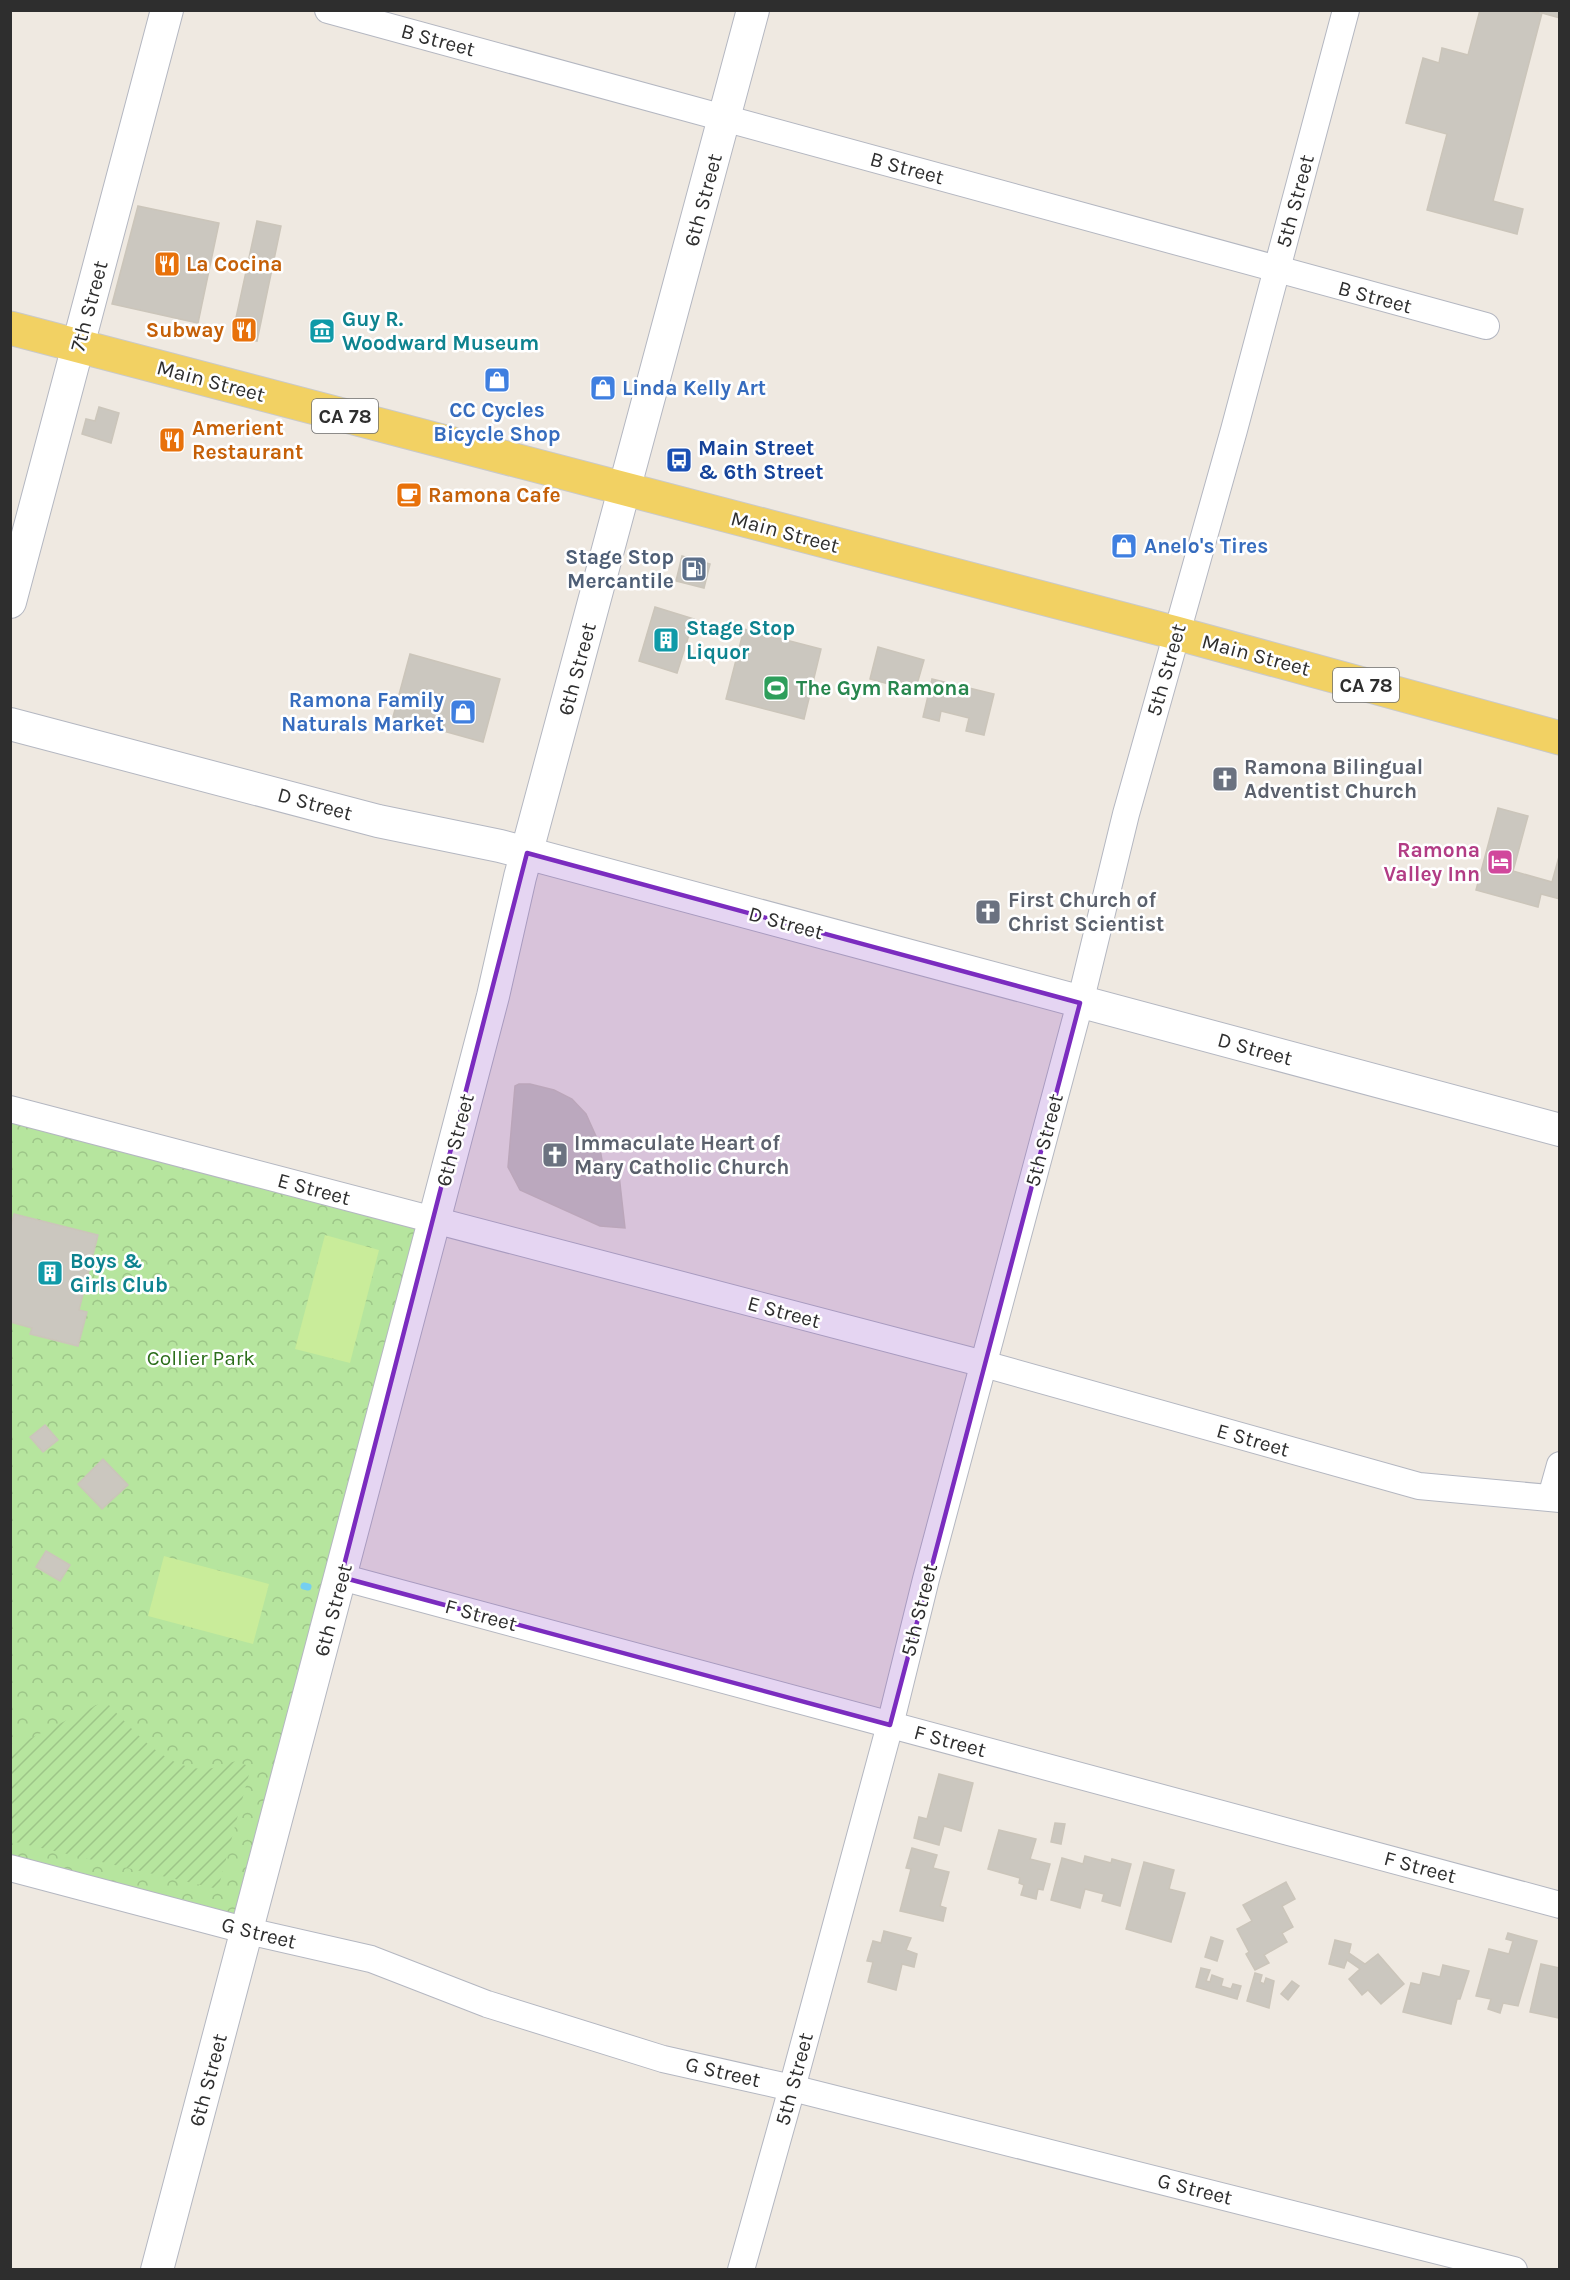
<svg xmlns="http://www.w3.org/2000/svg" width="1570" height="2280" font-family="Karla,sans-serif">
  <style>
    .park { fill: url(#park-crowns) }
    .garden { fill: url(#garden-furrows) }
    .pitch { fill: #c9ec9a }
    .lines { fill: none; stroke-linecap: round; stroke-linejoin: round }
    .stream { stroke: #75cff0; stroke-width: 7 }
    .building { fill: #cbc7bf; stroke: #cbc5ba; stroke-width: 1.5 }
    .minor-casing { stroke: #b4b7c1; stroke-width: 28 }
    .tertiary-casing { stroke: #b4b7c1; stroke-width: 34 }
    .primary-casing { stroke: #c9c9c9; stroke-width: 35 }
    .minor { stroke: #fff; stroke-width: 26 }
    .tertiary { stroke: #fff; stroke-width: 32 }
    .primary { stroke: #f2d163; stroke-width: 33 }
    .marked { fill: #7b2cbf; fill-opacity: 0.2; stroke: #7b2cbf; stroke-width: 4.5; stroke-linejoin: round }
    .labels { text-anchor: middle; stroke-width: 5; stroke-linejoin: round; paint-order: stroke }
    .shield { fill: #fff; stroke: #6d6d6d; stroke-width: 1.5 }
    .shield-label { font-size: 20px; font-weight: bold; fill: #2e2e2e }
    .street-label { font-size: 21px; fill: #2e2e2e; stroke: #fff }
    .food-label { font-size: 21px; font-weight: bold; fill: #c56008; stroke: #fff; text-anchor: start }
    .culture-label { font-size: 21px; font-weight: bold; fill: #0d838f; stroke: #fff; text-anchor: start }
    .shop-label { font-size: 21px; font-weight: bold; fill: #366cbe; stroke: #fff; text-anchor: start }
    .transit-label { font-size: 21px; font-weight: bold; fill: #164399; stroke: #fff; text-anchor: start }
    .service-label { font-size: 21px; font-weight: bold; fill: #4e5e75; stroke: #fff; text-anchor: end }
    .leisure-label { font-size: 21px; font-weight: bold; fill: #27864d; stroke: #fff; text-anchor: start }
    .worship-label { font-size: 21px; font-weight: bold; fill: #5b616d; stroke: #fff; text-anchor: start }
    .hotel-label { font-size: 21px; font-weight: bold; fill: #b23c85; stroke: #fff; text-anchor: end }
    .park-label { font-size: 21px; fill: #2c6e1b; stroke: #fff }
  </style>
  <defs>
    <pattern id="park-crowns" width="20" height="18" patternUnits="userSpaceOnUse" patternTransform="scale(1.5)"><rect width="20" height="18" fill="#b6e59e"/><path d="M2 6a3 3 0 1 1 6 0M12 15a3 3 0 1 1 6 0" fill="none" stroke="#9dc588"/></pattern>
    <pattern id="garden-furrows" width="10" height="10" patternUnits="userSpaceOnUse" patternTransform="scale(1.5)"><rect width="10" height="10" fill="#b6e59e"/><path d="M-1 1l2-2M0 10L10 0M9 11l2-2" fill="none" stroke="#9dc588"/></pattern>
  </defs>
  <rect width="100%" height="100%" fill="#efe9e1"/>
  <polygon class="park" points="10,1111 434,1221 247,1931 11,1870"/>
  <path class="garden" d="M105,1701C132,1728 163,1769 205,1769C215,1769 227,1763 236,1761L251,1767L218,1889L11,1841V1744L21,1743Z"/>
  <g class="pitch">
    <polygon points="325,1235 379,1250 350,1363 295,1349"/>
    <polygon points="164,1556 269,1584 253,1644 148,1616"/>
  </g>
  <g class="lines">
    <polyline class="stream" points="304,1586 308,1587"/>
  </g>
  <g class="building">
    <polygon points="1480,10 1527,10 1538,13 1538,10 1560,10 1560,18 1542,13 1493,201 1523,209 1517,234 1427,210 1447,134 1406,123 1423,58 1439,63 1442,48 1468,55"/>
    <polygon points="138,206 219,223 198,323 112,304"/>
    <polygon points="257,221 281,226 257,341 242,338 234,327"/>
    <polygon points="99,407 119,413 111,443 82,434 86,419 95,421"/>
    <polygon points="682,556 710,564 704,588 676,581"/>
    <polygon points="655,607 694,619 677,673 639,661"/>
    <polygon points="744,629 821,649 804,719 726,699"/>
    <polygon points="878,647 924,660 915,691 870,679"/>
    <polygon points="410,654 500,679 483,742 393,717"/>
    <polygon points="932,679 994,694 984,735 966,731 969,718 941,711 939,721 923,717"/>
    <polygon points="1498,808 1528,816 1513,871 1552,882 1560,853 1560,899 1541,894 1538,907 1476,890"/>
    <polygon points="519,1084 530,1084 554,1090 572,1099 586,1114 599,1143 604,1172 618,1166 625,1228 600,1226 520,1190 508,1167 515,1086"/>
    <polygon points="14,1214 98,1235 79,1310 87,1312 78,1346 30,1334 32,1328 10,1322 10,1229"/>
    <polygon points="45,1425 58,1440 43,1452 30,1437"/>
    <polygon points="103,1459 128,1485 102,1509 78,1484"/>
    <polygon points="46,1551 70,1565 60,1581 36,1567"/>
    <polygon points="939,1774 973,1783 961,1831 944,1826 939,1845 914,1838 919,1817 927,1819"/>
    <polygon points="1055,1823 1065,1824 1061,1844 1051,1842"/>
    <polygon points="999,1830 1036,1839 1030,1859 1050,1864 1043,1890 1038,1889 1036,1899 1021,1895 1024,1885 1019,1883 1020,1878 988,1869"/>
    <polygon points="912,1848 937,1855 933,1868 949,1872 940,1906 946,1908 943,1921 900,1911 911,1869 906,1868"/>
    <polygon points="1085,1856 1111,1863 1112,1859 1131,1864 1120,1906 1102,1901 1104,1894 1085,1889 1080,1908 1051,1900 1062,1858 1083,1864"/>
    <polygon points="1144,1862 1174,1870 1169,1889 1185,1893 1171,1942 1126,1929"/>
    <polygon points="1286,1882 1295,1899 1282,1906 1293,1927 1282,1933 1287,1942 1264,1955 1269,1963 1255,1970 1246,1954 1249,1952 1237,1929 1252,1921 1243,1905"/>
    <polygon points="884,1931 911,1938 906,1950 917,1954 914,1967 902,1964 896,1990 868,1982 873,1962 867,1961 873,1941 881,1943"/>
    <polygon points="1508,1933 1537,1941 1518,2006 1503,2003 1500,2013 1488,2009 1491,1999 1476,1996 1489,1949 1509,1954 1513,1941 1506,1939"/>
    <polygon points="1211,1937 1223,1941 1217,1961 1205,1957"/>
    <polygon points="1335,1940 1351,1944 1349,1953 1365,1964 1378,1954 1404,1984 1381,2004 1368,1990 1362,1995 1349,1979 1360,1969 1347,1960 1344,1968 1329,1964"/>
    <polygon points="1541,1964 1560,1968 1559,2018 1530,2012"/>
    <polygon points="1443,1965 1469,1971 1460,1999 1457,1999 1451,2024 1403,2012 1411,1983 1420,1985 1423,1973 1440,1977"/>
    <polygon points="1201,1968 1210,1970 1206,1981 1210,1982 1212,1975 1223,1979 1221,1986 1231,1989 1233,1984 1241,1986 1237,1999 1196,1987"/>
    <polygon points="1255,1973 1262,1975 1260,1982 1264,1984 1266,1978 1274,1981 1269,2008 1247,2001"/>
    <polygon points="1292,1981 1299,1986 1288,2000 1281,1994"/>
  </g>
  <g class="lines">
    <defs>
      <g id="minor">
        <polyline points="328,10 1486,326"/>
        <polyline points="10,1109 984,1364 1419,1486 1560,1499"/>
        <polyline points="1551,1497 1560,1465"/>
        <polyline points="341,1577 1560,1905"/>
        <polyline points="10,1868 248,1931 371,1959 487,2004 663,2059 792,2088 1514,2270"/>
        <polyline points="741,2270 792,2088 890,1725 926,1579 1080,1003 1126,814 1234,430 1346,10"/>
      </g>
      <g id="tertiary">
        <polyline points="10,602 167,10"/>
        <polyline points="10,724 378,821 500,846 1560,1130"/>
        <polyline points="157,2270 434,1221 493,996 520,877 753,10"/>
      </g>
      <polyline id="primary" points="10,328 1176,633 1560,738"/>
    </defs>
    <use href="#minor" class="minor-casing"/>
    <use href="#tertiary" class="tertiary-casing"/>
    <use href="#primary" class="primary-casing"/>
    <use href="#minor" class="minor"/>
    <use href="#tertiary" class="tertiary"/>
    <use href="#primary" class="primary"/>
  </g>
  <path class="marked" d="M527,853L1080,1003L890,1725L341,1577Z"/>
  <defs>
    <symbol id="restaurant-square" viewBox="-11 -11 22 22"><rect x="-9" y="-9" width="18" height="18" rx="4" fill="#e8710a" stroke="#fff"/><path d="M-5-6h1v4h1v-4h1v4h1v-4h1v5L-1.5 .5V6h-2V.5L-5-1ZM5-6V6H3V1.5H1.5Q1.5-4 5-6Z" fill="#fff"/></symbol>
    <symbol id="museum-square" viewBox="-11 -11 22 22"><rect x="-9" y="-9" width="18" height="18" rx="4" fill="#0f9aa8" stroke="#fff"/><path d="M0-6L6-3V-2H-6V-3ZM-5-1h2V3h-2ZM-1-1h2V3h-2ZM3-1h2V3H3ZM-6 4H6V6H-6Z" fill="#fff"/></symbol>
    <symbol id="shop-square" viewBox="-11 -11 22 22"><rect x="-9" y="-9" width="18" height="18" rx="4" fill="#3f7fe0" stroke="#fff"/><path d="M-5-2.5h2.3a2.7 3.5 0 0 1 5.4 0H5L5.5 6h-11ZM-1.5-2.5h3a1.5 2.3 0 0 0-3 0Z" fill="#fff"/></symbol>
    <symbol id="bus-square" viewBox="-11 -11 22 22"><rect x="-9" y="-9" width="18" height="18" rx="4" fill="#1a4fb4" stroke="#fff"/><path d="M-5-6H5V4H4V6H2V4H-2V6H-4V4H-5ZM-3.5-4V0h7V-4ZM-3.5 1.2v1.5H-2V1.2ZM2 1.2v1.5H3.5V1.2Z" fill="#fff"/></symbol>
    <symbol id="cafe-square" viewBox="-11 -11 22 22"><rect x="-9" y="-9" width="18" height="18" rx="4" fill="#e8710a" stroke="#fff"/><path d="M-5.5-4.5H6V0H3Q3 3.5 0 3.5H-2.5Q-5.5 3.5-5.5 0ZM3-3.2v2h1.7v-2ZM-6 4.5H4V6H-6Z" fill="#fff"/></symbol>
    <symbol id="fuel-square" viewBox="-11 -11 22 22"><rect x="-9" y="-9" width="18" height="18" rx="4" fill="#5c6f8a" stroke="#fff"/><path d="M-5.5-6h7V0h2V4h1.3V-2.5L3-4.5l.8-.8L6-3V5H2.5V1h-1V6h-7ZM-4.2-4.7v3.2H.2V-4.7Z" fill="#fff"/></symbol>
    <symbol id="building-square" viewBox="-11 -11 22 22"><rect x="-9" y="-9" width="18" height="18" rx="4" fill="#0f9aa8" stroke="#fff"/><path d="M-4-6H4V6H1V3H-1V6H-4ZM-2.5-4.3h1.7v1.8h-1.7ZM.8-4.3h1.7v1.8H.8ZM-2.5-1h1.7V.8h-1.7ZM.8-1h1.7V.8H.8Z" fill="#fff"/></symbol>
    <symbol id="stadium-square" viewBox="-11 -11 22 22"><rect x="-9" y="-9" width="18" height="18" rx="4" fill="#2e9e5b" stroke="#fff"/><path d="M0-5a6.5 5 0 1 0 0 10a6.5 5 0 1 0 0-10ZM-3.5-1.8h7v3.6h-7Z" fill="#fff"/></symbol>
    <symbol id="church-square" viewBox="-11 -11 22 22"><rect x="-9" y="-9" width="18" height="18" rx="4" fill="#6b7280" stroke="#fff"/><path d="M-1.2-6h2.4v3.5h3.3v2.4h-3.3V6h-2.4V-.1h-3.3v-2.4h3.3Z" fill="#fff"/></symbol>
    <symbol id="hotel-square" viewBox="-11 -11 22 22"><rect x="-9" y="-9" width="18" height="18" rx="4" fill="#d1479c" stroke="#fff"/><path d="M-6-4.5h1.5V1H6V5H4.5V3h-9V5H-6ZM-4 0a1.8 1.8 0 1 1 3.6 0ZM.5 0V-2.5h3Q6-2.5 6 0Z" fill="#fff"/></symbol>
  </defs>
  <g fill-rule="evenodd">
    <use href="#restaurant-square" x="152" y="249" width="30" height="30"/>
    <use href="#restaurant-square" x="229" y="315" width="30" height="30"/>
    <use href="#museum-square" x="307" y="316" width="30" height="30"/>
    <use href="#shop-square" x="482" y="365" width="30" height="30"/>
    <use href="#shop-square" x="588" y="373" width="30" height="30"/>
    <use href="#restaurant-square" x="157" y="425" width="30" height="30"/>
    <use href="#bus-square" x="664" y="445" width="30" height="30"/>
    <use href="#cafe-square" x="394" y="480" width="30" height="30"/>
    <use href="#shop-square" x="1109" y="531" width="30" height="30"/>
    <use href="#fuel-square" x="679" y="554" width="30" height="30"/>
    <use href="#building-square" x="651" y="625" width="30" height="30"/>
    <use href="#stadium-square" x="761" y="673" width="30" height="30"/>
    <use href="#shop-square" x="448" y="697" width="30" height="30"/>
    <use href="#church-square" x="1210" y="764" width="30" height="30"/>
    <use href="#hotel-square" x="1485" y="847" width="30" height="30"/>
    <use href="#church-square" x="973" y="897" width="30" height="30"/>
    <use href="#church-square" x="540" y="1140" width="30" height="30"/>
    <use href="#building-square" x="35" y="1258" width="30" height="30"/>
  </g>
  <g class="labels">
    <g class="shield">
      <rect x="312" y="399" width="66" height="34" rx="4.5"/>
      <rect x="1333" y="668" width="66" height="34" rx="4.5"/>
    </g>
    <g class="shield-label">
      <text x="345" y="423">CA 78</text>
      <text x="1366" y="692">CA 78</text>
    </g>
    <g class="street-label">
      <text transform="translate(438 40) rotate(15)" y="7">B Street</text>
      <text transform="translate(907 168) rotate(15)" y="7">B Street</text>
      <text transform="translate(703 200) rotate(-75)" y="7">6th Street</text>
      <text transform="translate(1295 201) rotate(-75)" y="7">5th Street</text>
      <text transform="translate(1375 297) rotate(15)" y="7">B Street</text>
      <text transform="translate(89 306) rotate(-75)" y="7">7th Street</text>
      <text transform="translate(211 381) rotate(15)" y="7">Main Street</text>
      <text transform="translate(785 532) rotate(15)" y="7">Main Street</text>
      <text transform="translate(1256 655) rotate(15)" y="7">Main Street</text>
      <text transform="translate(577 669) rotate(-75)" y="7">6th Street</text>
      <text transform="translate(1166 670) rotate(-74)" y="7">5th Street</text>
      <text transform="translate(315 804) rotate(15)" y="7">D Street</text>
      <text transform="translate(786 923) rotate(15)" y="7">D Street</text>
      <text transform="translate(1255 1049) rotate(15)" y="7">D Street</text>
      <text transform="translate(455 1140) rotate(-75)" y="7">6th Street</text>
      <text transform="translate(1044 1140) rotate(-75)" y="7">5th Street</text>
      <text transform="translate(314 1189) rotate(15)" y="7">E Street</text>
      <text transform="translate(784 1312) rotate(15)" y="7">E Street</text>
      <text transform="translate(1253 1440) rotate(16)" y="7">E Street</text>
      <text transform="translate(333 1610) rotate(-75)" y="7">6th Street</text>
      <text transform="translate(919 1610) rotate(-76)" y="7">5th Street</text>
      <text transform="translate(481 1615) rotate(15)" y="7">F Street</text>
      <text transform="translate(950 1741) rotate(15)" y="7">F Street</text>
      <text transform="translate(1420 1867) rotate(15)" y="7">F Street</text>
      <text transform="translate(259 1933) rotate(14)" y="7">G Street</text>
      <text transform="translate(723 2072) rotate(13)" y="7">G Street</text>
      <text transform="translate(794 2079) rotate(-75)" y="7">5th Street</text>
      <text transform="translate(208 2080) rotate(-75)" y="7">6th Street</text>
      <text transform="translate(1195 2189) rotate(14)" y="7">G Street</text>
    </g>
    <g class="food-label">
      <text x="186" y="271">La Cocina</text>
      <text x="224" y="337" text-anchor="end">Subway</text>
      <text x="192" y="435">Amerient<tspan x="192" dy="24">Restaurant</tspan></text>
      <text x="428" y="502">Ramona Cafe</text>
    </g>
    <g class="culture-label">
      <text x="342" y="326">Guy R.<tspan x="342" dy="24">Woodward Museum</tspan></text>
      <text x="686" y="635">Stage Stop<tspan x="686" dy="24">Liquor</tspan></text>
      <text x="70" y="1268">Boys &amp;<tspan x="70" dy="24">Girls Club</tspan></text>
    </g>
    <g class="shop-label">
      <text x="622" y="395">Linda Kelly Art</text>
      <text x="497" y="417" text-anchor="middle">CC Cycles<tspan x="497" dy="24">Bicycle Shop</tspan></text>
      <text x="1144" y="553">Anelo's Tires</text>
      <text x="444" y="707" text-anchor="end">Ramona Family<tspan x="444" dy="24">Naturals Market</tspan></text>
    </g>
    <g class="transit-label">
      <text x="698" y="455">Main Street<tspan x="698" dy="24">&amp; 6th Street</tspan></text>
    </g>
    <g class="service-label">
      <text x="674" y="564">Stage Stop<tspan x="674" dy="24">Mercantile</tspan></text>
    </g>
    <g class="leisure-label">
      <text x="796" y="695">The Gym Ramona</text>
    </g>
    <g class="worship-label">
      <text x="1244" y="774">Ramona Bilingual<tspan x="1244" dy="24">Adventist Church</tspan></text>
      <text x="1008" y="907">First Church of<tspan x="1008" dy="24">Christ Scientist</tspan></text>
      <text x="574" y="1150">Immaculate Heart of<tspan x="574" dy="24">Mary Catholic Church</tspan></text>
    </g>
    <g class="hotel-label">
      <text x="1480" y="857">Ramona<tspan x="1480" dy="24">Valley Inn</tspan></text>
    </g>
    <g class="park-label">
      <text x="201" y="1365">Collier Park</text>
    </g>
  </g>
  <rect width="1570" height="2280" fill="none" stroke="#2e2e2e" stroke-width="24"/>
</svg>
